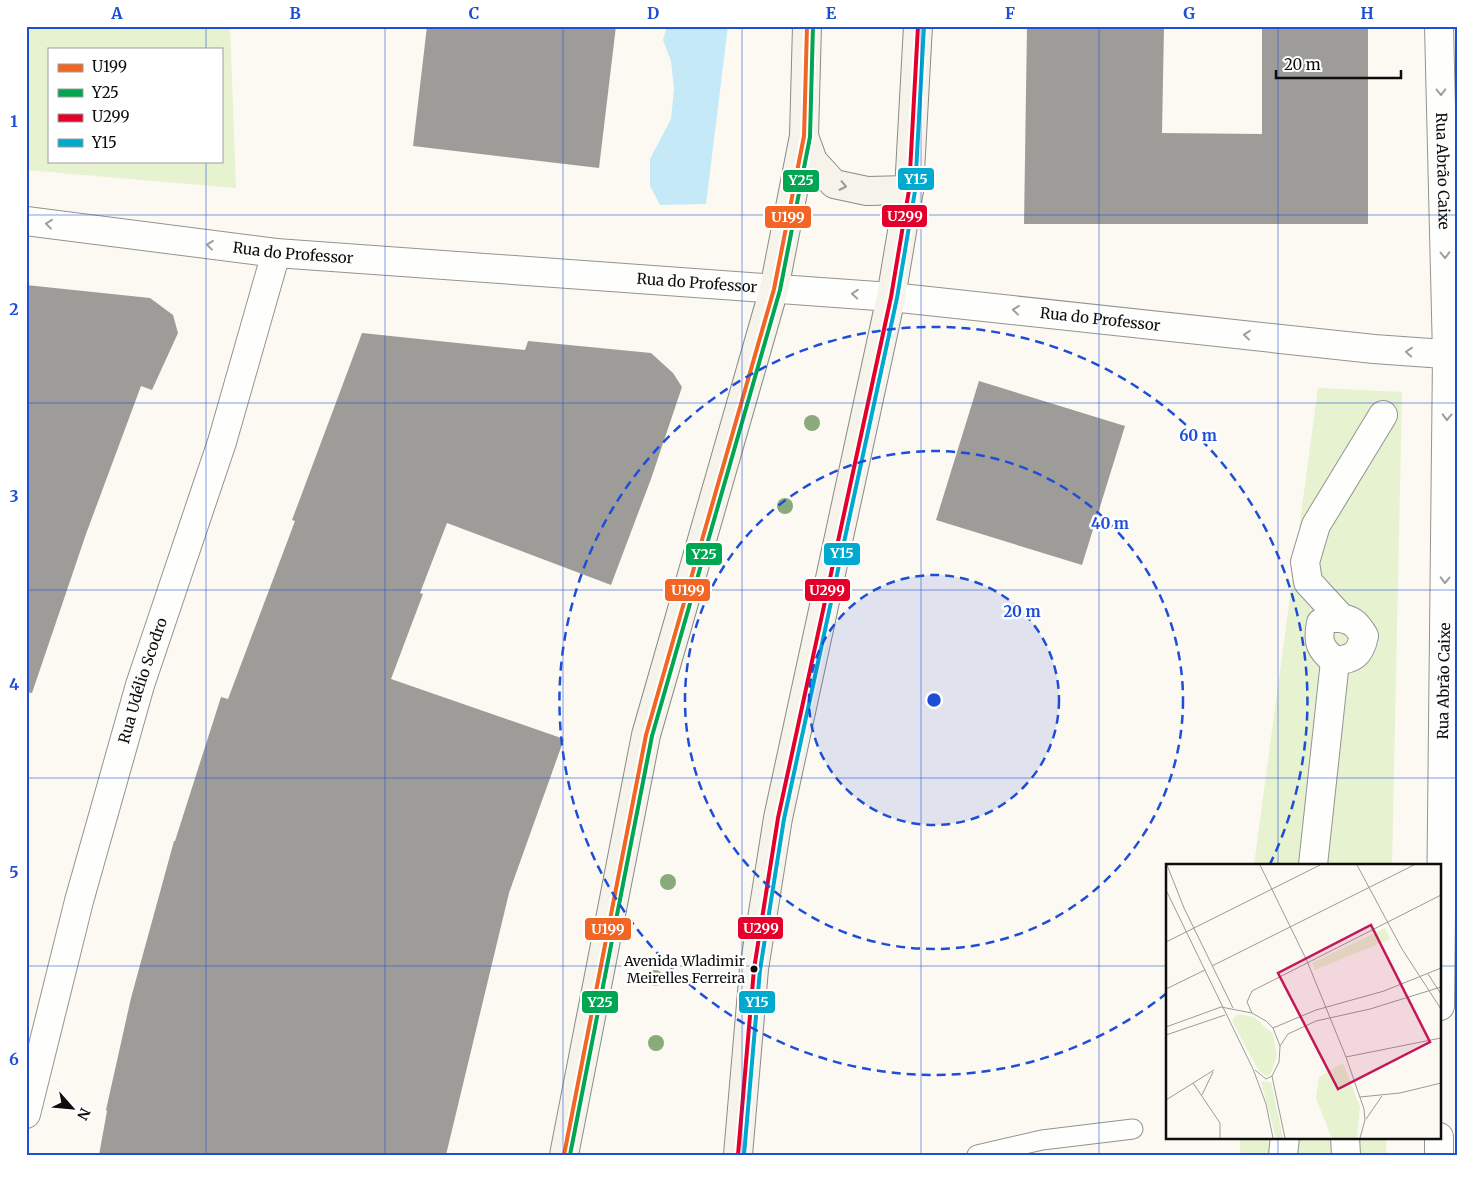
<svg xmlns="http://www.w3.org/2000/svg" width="1484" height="1181" font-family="Merriweather,serif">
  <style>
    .green { fill: #e6f2d0; fill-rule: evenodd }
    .water { fill: #c6e9f8 }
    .building { fill: #9e9c98 }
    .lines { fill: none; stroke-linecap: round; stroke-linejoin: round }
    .service-casing { stroke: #949390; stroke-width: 21 }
    .pedestrian-casing { stroke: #949390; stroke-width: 30 }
    .minor-casing { stroke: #949390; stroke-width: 30 }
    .secondary-casing { stroke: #8b8a87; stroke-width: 30 }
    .service { stroke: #fefefd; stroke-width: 19 }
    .pedestrian { stroke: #fefefd; stroke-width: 28 }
    .minor { stroke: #fefefd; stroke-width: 28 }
    .secondary { stroke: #f5f3ea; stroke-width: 28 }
    .bus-1-casing { stroke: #fff; stroke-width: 8 }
    .bus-2-casing { stroke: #fff; stroke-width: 8 }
    .bus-3-casing { stroke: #fff; stroke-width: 8 }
    .bus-4-casing { stroke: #fff; stroke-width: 8 }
    .bus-1 { stroke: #f26522; stroke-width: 4 }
    .bus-2 { stroke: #00a651; stroke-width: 4 }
    .bus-3 { stroke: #e4002b; stroke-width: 4 }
    .bus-4 { stroke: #00a9ce; stroke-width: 4 }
    .tree { fill: #8aaa7b }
    .oneway { stroke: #9e9e9d }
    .oneway2 { stroke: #989792 }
    .grid { fill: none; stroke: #1d4ed8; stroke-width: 1; stroke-opacity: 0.55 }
    .ring { fill: none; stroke: #1d4ed8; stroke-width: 2.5; stroke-dasharray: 9 6 }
    .bus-dot { fill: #0d0d0d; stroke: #fff; stroke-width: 2 }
    .labels { text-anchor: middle; stroke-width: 5; stroke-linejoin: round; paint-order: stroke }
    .bus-label { font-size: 14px; fill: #0d0d0d; stroke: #fff; text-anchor: end }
    .street-label { font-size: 15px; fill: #0d0d0d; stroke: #fff }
    .inset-road { fill: none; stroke: #9c9b96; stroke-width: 1 }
    .view { fill: #c2185b; fill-opacity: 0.15; stroke: #c2185b; stroke-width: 2.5 }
    .inset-edge { fill: none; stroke: #0d0d0d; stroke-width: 2.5 }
    .centre { fill: #1d4ed8; stroke: #fff; stroke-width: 2.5 }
    .ring-label { font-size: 15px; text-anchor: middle; font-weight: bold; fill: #1d4ed8; stroke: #fff; stroke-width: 5; stroke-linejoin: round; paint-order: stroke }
    .line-badge { stroke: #fff; stroke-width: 2 }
    .badge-label { font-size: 14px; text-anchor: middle; font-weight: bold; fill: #fff }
    .neatline { fill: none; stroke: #1d4ed8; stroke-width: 2 }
    .grid-label { font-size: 16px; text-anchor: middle; font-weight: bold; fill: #1d4ed8 }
  </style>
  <rect width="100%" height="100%" fill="#fbf9f2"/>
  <g class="green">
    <path d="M26,26H230L236,188L26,170ZM49,49H221V161H49Z"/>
    <polygon points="1318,388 1402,392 1392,865 1254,865"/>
    <rect x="1240" y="1137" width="146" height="18"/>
  </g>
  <polygon class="water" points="667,26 728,26 706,204 660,205 650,186 650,159 671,119 674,89 671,61 663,40"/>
  <g class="building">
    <polygon points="427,26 616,26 599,168 413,146"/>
    <polygon points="1027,26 1164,26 1162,133 1262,134 1262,26 1368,26 1368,224 1024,224"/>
    <polygon points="26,285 150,298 173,315 178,333 152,390 141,386 86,534 32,693 26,692"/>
    <polygon points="362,333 525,350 528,341 651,353 673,373 682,387 651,479 611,585 447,523 420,593 423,594 391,679 564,739 509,893 446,1155 99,1155 107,1111 106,1110 131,998 174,841 175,841 221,697 228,699 295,521 292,520"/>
    <polygon points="979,381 1125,426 1082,565 936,520"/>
  </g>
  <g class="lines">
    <defs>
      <polyline id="service" points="977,1155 1042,1140 1133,1129"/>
      <g id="pedestrian">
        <path d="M1341,618C1355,621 1357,625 1364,636C1360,655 1353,659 1335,661C1320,649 1317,642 1321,623L1331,618H1341L1308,582L1305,562L1316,525L1383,415"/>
        <polyline points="1313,865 1335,661"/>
        <polyline points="1345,1137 1346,1155"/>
        <polyline points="1283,1155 1285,1137"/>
      </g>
      <g id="minor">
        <path id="s1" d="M1439,26L1447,355L1440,1006"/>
        <path id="s2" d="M26,221L276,253L891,297L1374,349L1458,355"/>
        <path id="s3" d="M26,1114L79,901L140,685L222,442L276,253"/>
        <polyline points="1439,1155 1439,1137"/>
      </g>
      <g id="secondary">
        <polyline points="804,136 813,161 834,184 867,191 909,190"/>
        <polyline points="564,1155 646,735 774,289 804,136 807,26"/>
        <polyline points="738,1155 754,969 778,818 891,297 909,190 918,26"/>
      </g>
    </defs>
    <use href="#service" class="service-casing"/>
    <use href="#pedestrian" class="pedestrian-casing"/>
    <use href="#minor" class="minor-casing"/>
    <use href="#secondary" class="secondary-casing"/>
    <use href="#service" class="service"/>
    <use href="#pedestrian" class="pedestrian"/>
    <use href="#minor" class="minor"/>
    <use href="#secondary" class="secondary"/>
    <defs>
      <polyline id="bus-1" points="564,1155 646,735 774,289 804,136 807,26"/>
      <polyline id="bus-2" points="570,1155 652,736 780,290 810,137 813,26"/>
      <polyline id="bus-3" points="738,1155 754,969 778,818 891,297 909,190 918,26"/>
      <polyline id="bus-4" points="744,1155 760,970 784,819 897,298 915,191 924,26"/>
    </defs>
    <use href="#bus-1" class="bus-1-casing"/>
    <use href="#bus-2" class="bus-2-casing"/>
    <use href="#bus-3" class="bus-3-casing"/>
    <use href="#bus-4" class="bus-4-casing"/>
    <use href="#bus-1" class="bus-1"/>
    <use href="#bus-2" class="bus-2"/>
    <use href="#bus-3" class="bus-3"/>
    <use href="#bus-4" class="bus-4"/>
  </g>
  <g class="tree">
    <circle cx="812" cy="423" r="8"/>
    <circle cx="785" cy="506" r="8"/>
    <circle cx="668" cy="882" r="8"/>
    <circle cx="655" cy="978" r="8"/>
    <circle cx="656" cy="1043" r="8"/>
  </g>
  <defs><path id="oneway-chevron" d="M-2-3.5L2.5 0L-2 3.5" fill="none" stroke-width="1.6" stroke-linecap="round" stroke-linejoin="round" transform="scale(1.25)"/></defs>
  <g class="oneway">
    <use href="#oneway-chevron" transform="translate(1441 92) rotate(89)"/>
    <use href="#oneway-chevron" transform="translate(49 224) rotate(-173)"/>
    <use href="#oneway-chevron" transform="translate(210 245) rotate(-173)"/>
    <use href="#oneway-chevron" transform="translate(1445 255) rotate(89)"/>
    <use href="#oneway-chevron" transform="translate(855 294) rotate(-176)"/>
    <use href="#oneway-chevron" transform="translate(1016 310) rotate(-174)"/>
    <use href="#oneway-chevron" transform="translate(1247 335) rotate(-174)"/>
    <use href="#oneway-chevron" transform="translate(1409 352) rotate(-175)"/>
    <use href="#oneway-chevron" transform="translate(1447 417) rotate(91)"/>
    <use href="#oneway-chevron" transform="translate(1445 580) rotate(91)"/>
  </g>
  <use class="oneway2" href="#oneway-chevron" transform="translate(843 186) rotate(12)"/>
  <path class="grid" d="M206,26V49M385,26V1155M563,26V1155M742,26V1155M921,26V1155M1099,26V1155M1278,26V865M206,161V1155M26,215H1458M26,403H1458M26,590H1458M26,778H1458M26,966H1168M1440,966H1458M1278,1137V1155"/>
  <circle cx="934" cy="700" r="125" fill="#1d4ed8" fill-opacity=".12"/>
  <g class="ring">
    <circle cx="934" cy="700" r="125"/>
    <circle cx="934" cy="700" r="249"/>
    <path d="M1167 993A374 374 0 1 1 1270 864"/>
  </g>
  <circle class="bus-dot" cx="754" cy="969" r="4.5"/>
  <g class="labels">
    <g class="bus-label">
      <text x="745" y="966">Avenida Wladimir<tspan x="745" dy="17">Meirelles Ferreira</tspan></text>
    </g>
    <g class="street-label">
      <text dy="5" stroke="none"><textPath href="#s1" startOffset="145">Rua Abrão Caixe</textPath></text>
      <text dy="5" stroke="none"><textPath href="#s2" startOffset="269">Rua do Professor</textPath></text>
      <text dy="5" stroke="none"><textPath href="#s2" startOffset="674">Rua do Professor</textPath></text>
      <text dy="5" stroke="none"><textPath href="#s2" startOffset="1079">Rua do Professor</textPath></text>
      <text dy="5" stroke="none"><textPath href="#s3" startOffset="449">Rua Udélio Scodro</textPath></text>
      <text transform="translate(1444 681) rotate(-89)" y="5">Rua Abrão Caixe</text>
    </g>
  </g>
  <g transform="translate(1166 864)">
    <rect width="275" height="275" fill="#fbf9f2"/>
    <path d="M219,64L224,75L149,106L146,99ZM71,150L88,153L107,170L111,192L104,211L100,212L93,207L66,157ZM177,199L194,243L191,274H166L150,235L153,213ZM95,217L105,218L117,274H110Z" fill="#e6f2d0"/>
    <path class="inset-road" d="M1,1L18,44L67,144M94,1L141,97L180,193L198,245L199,256L194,274M191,1L236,85L275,145M0,26L87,205L100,240L107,274M0,78L154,1M46,102L248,1M262,110L275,130M0,125L39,106M86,149L81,138L86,127L275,31M0,163L55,143L86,149L100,157L107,164L114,182L113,198L106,212L119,274M107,164L150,146L218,127L275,104M0,171L59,151M114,182L122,170L150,157L204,145L275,123M180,193L275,174M89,206L100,215L106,212M27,219L54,259V274M36,231L47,208M194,233L234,229L275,219M0,236L48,206M200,255L216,232"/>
    <path class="view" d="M205,61L264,178L172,225L112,109Z"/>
    <rect width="275" height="275" class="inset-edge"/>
  </g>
  <circle cx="934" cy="700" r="8" class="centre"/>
  <g class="ring-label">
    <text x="1198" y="441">60 m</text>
    <text x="1110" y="529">40 m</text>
    <text x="1022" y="617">20 m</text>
  </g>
  <g class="line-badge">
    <rect x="897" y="167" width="38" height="24" rx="5" fill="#00a9ce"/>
    <rect x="782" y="169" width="38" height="24" rx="5" fill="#00a651"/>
    <rect x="881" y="204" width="47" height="24" rx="5" fill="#e4002b"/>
    <rect x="764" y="205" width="48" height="24" rx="5" fill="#f26522"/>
    <rect x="823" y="542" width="38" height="24" rx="5" fill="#00a9ce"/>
    <rect x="685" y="542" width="38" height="24" rx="5" fill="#00a651"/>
    <rect x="664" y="578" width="47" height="24" rx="5" fill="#f26522"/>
    <rect x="804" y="578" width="47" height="24" rx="5" fill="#e4002b"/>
    <rect x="737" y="916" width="47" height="24" rx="5" fill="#e4002b"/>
    <rect x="584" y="917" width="48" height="24" rx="5" fill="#f26522"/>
    <rect x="738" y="990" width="38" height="24" rx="5" fill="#00a9ce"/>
    <rect x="581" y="990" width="38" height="24" rx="5" fill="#00a651"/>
  </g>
  <g class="badge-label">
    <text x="916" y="184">Y15</text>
    <text x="801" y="185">Y25</text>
    <text x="905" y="221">U299</text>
    <text x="788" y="222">U199</text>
    <text x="842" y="558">Y15</text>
    <text x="704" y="559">Y25</text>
    <text x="688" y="595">U199</text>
    <text x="827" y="595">U299</text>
    <text x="761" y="933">U299</text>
    <text x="608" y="934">U199</text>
    <text x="757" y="1007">Y15</text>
    <text x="600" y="1007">Y25</text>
  </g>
  <rect width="1484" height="1181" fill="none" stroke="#ffffff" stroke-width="55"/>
  <rect x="48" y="48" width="175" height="115" fill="#ffffff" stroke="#9e9e9e"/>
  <rect x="58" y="64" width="25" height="8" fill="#f26522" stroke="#9e9e9e"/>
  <text x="92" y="72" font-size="15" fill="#0d0d0d">U199</text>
  <rect x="58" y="89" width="25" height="8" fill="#00a651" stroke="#9e9e9e"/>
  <text x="92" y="98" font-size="15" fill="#0d0d0d">Y25</text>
  <rect x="58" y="114" width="25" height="8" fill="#e4002b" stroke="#9e9e9e"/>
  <text x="92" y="122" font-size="15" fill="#0d0d0d">U299</text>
  <rect x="58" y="139" width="25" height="8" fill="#00a9ce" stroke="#9e9e9e"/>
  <text x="92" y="148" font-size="15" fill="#0d0d0d">Y15</text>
  <g transform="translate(72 1108) rotate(117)" stroke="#ffffff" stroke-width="4" paint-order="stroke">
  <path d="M0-4L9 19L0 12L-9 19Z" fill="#0d0d0d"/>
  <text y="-8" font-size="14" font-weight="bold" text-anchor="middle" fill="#0d0d0d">N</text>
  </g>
  <path d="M1276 70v8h125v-8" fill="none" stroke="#0d0d0d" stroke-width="2.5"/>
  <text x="1284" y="70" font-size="15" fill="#0d0d0d" stroke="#ffffff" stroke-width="4" paint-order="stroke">20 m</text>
  <rect x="28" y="28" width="1428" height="1126" class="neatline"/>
  <g class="grid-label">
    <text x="117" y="19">A</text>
    <text x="295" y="19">B</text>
    <text x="474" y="19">C</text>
    <text x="653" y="19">D</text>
    <text x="831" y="19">E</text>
    <text x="1010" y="19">F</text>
    <text x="1189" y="19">G</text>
    <text x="1367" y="19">H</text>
    <text x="14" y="127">1</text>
    <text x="14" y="315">2</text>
    <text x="14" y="502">3</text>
    <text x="14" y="690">4</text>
    <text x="14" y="878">5</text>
    <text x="14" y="1065">6</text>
  </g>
</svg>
